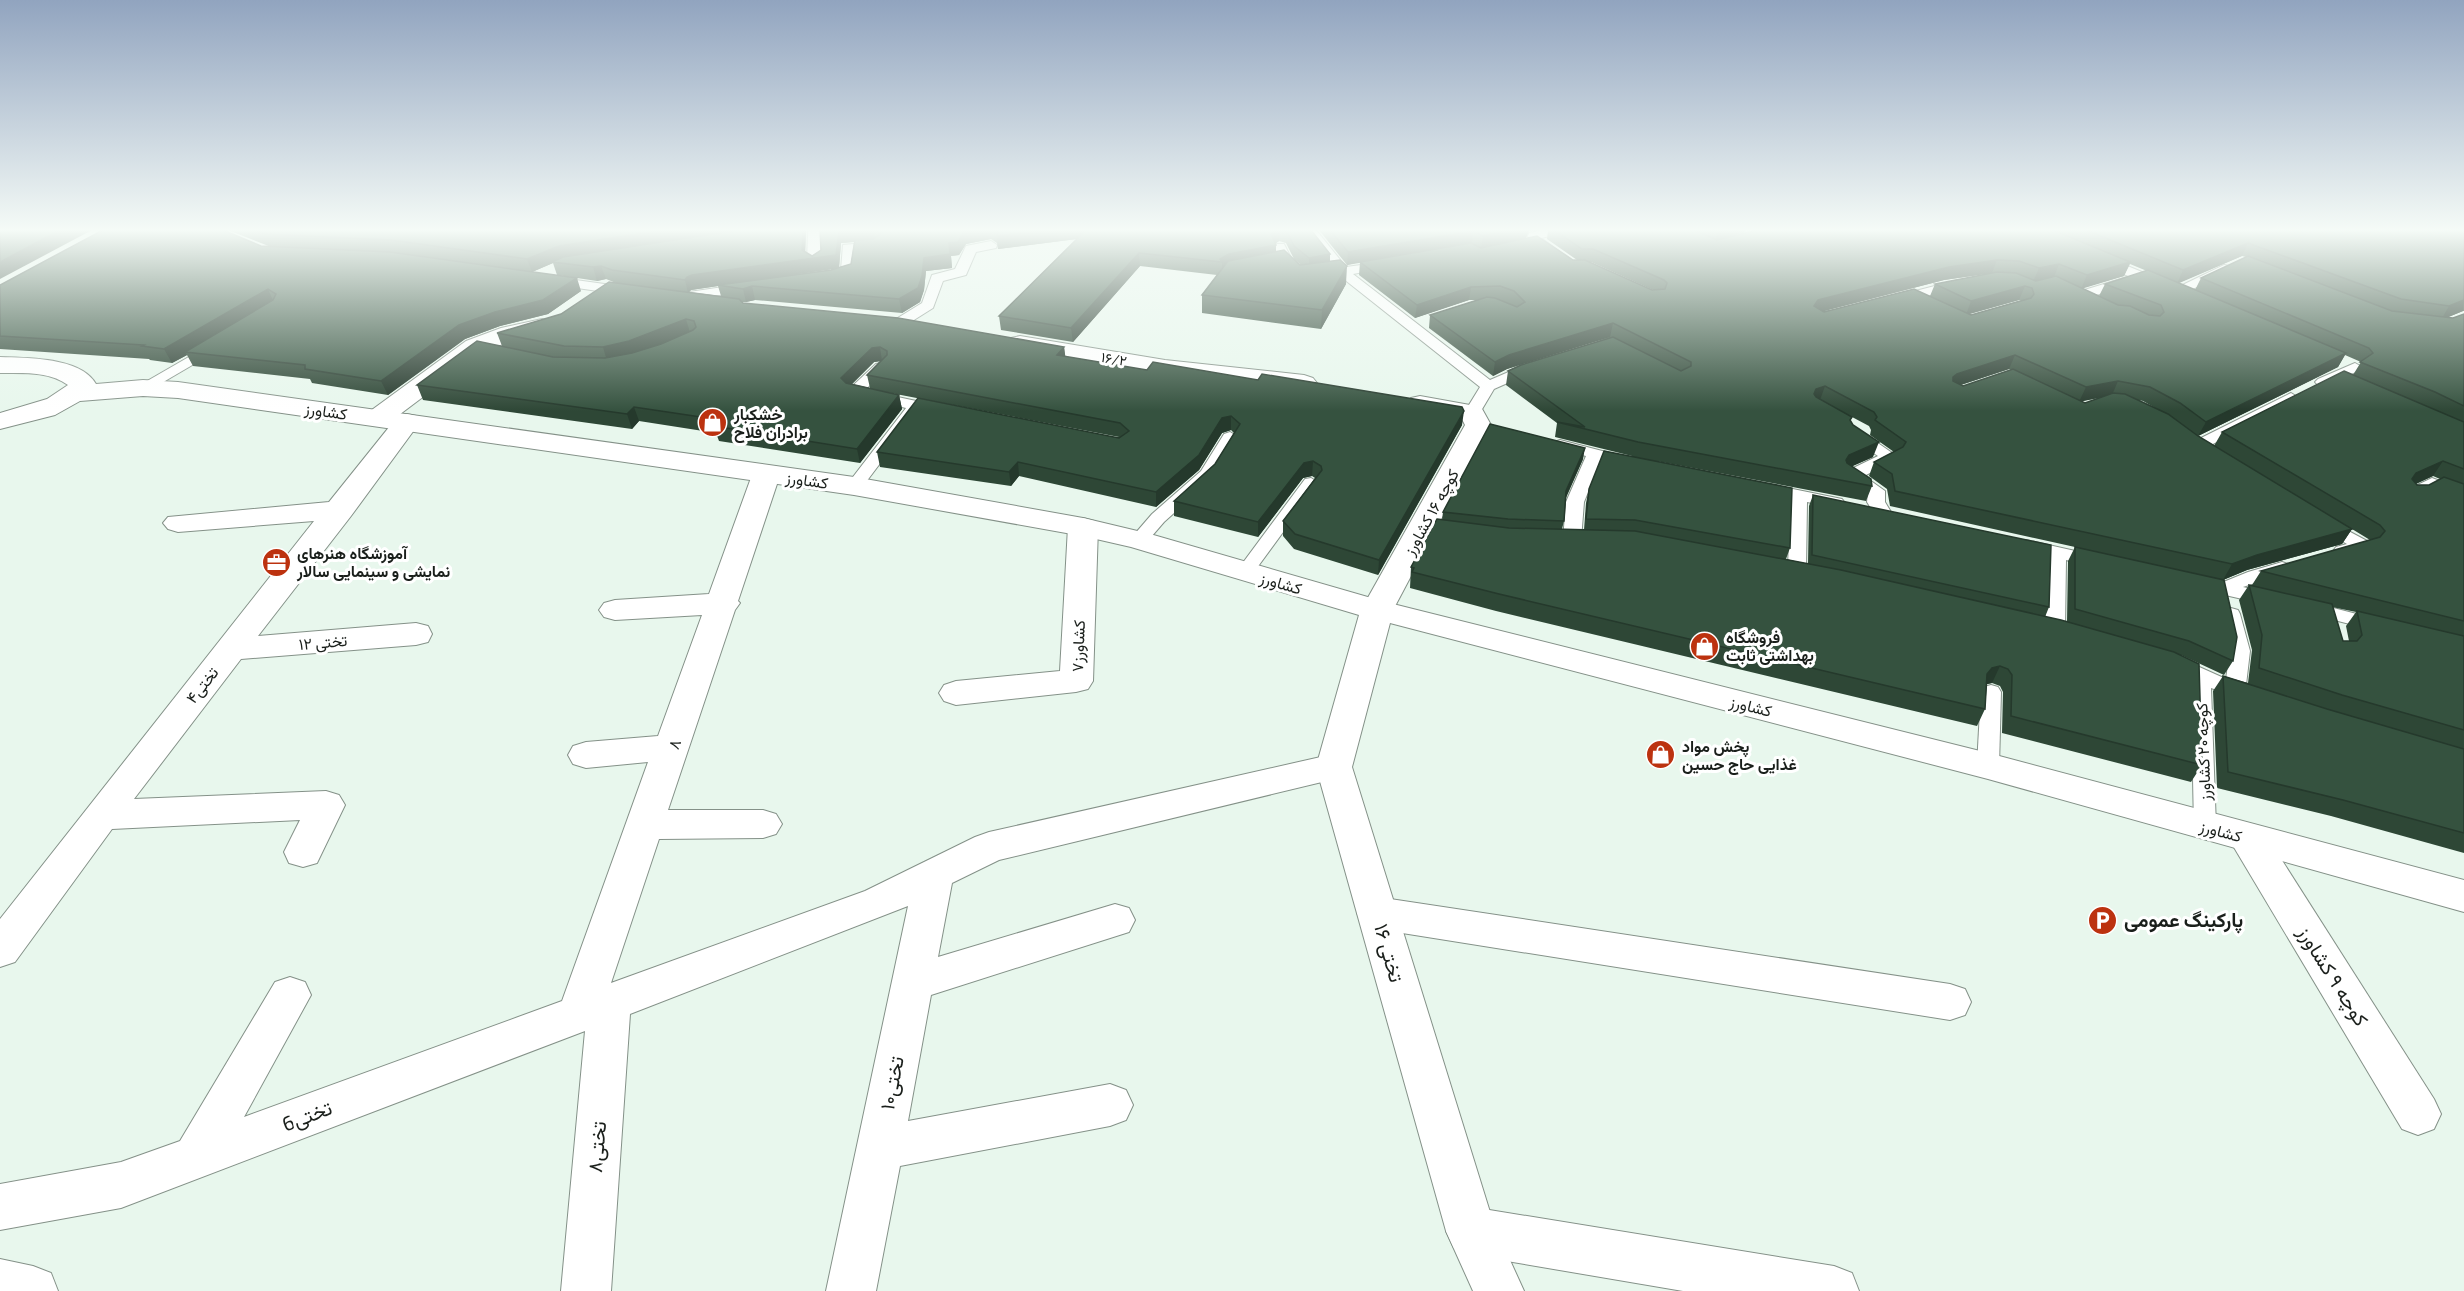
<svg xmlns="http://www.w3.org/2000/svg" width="2464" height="1291" font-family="'Exo 2',Vazirmatn,sans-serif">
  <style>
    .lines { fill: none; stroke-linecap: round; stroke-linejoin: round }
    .lane-casing { stroke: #849188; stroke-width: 2 }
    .street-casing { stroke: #849188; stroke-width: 2 }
    .secondary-casing { stroke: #849188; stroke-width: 2 }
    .lane { fill: #fff; fill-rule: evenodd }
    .street { fill: #fff; fill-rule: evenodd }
    .secondary { fill: #fff; fill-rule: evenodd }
    .wall { fill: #2e4736; fill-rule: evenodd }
    .shaded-wall { fill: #25392c }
    .building { fill: #35523f; stroke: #25392c; stroke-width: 1.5 }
    .labels { text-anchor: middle; stroke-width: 6; stroke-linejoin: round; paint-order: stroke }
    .far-street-label { font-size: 14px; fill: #1a1f1b; stroke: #fff }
    .street-label { font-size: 16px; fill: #1a1f1b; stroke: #fff }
    .poi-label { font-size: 16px; font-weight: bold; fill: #1a1f1b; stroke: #fff; text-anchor: start }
    .near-poi-label { font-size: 20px; font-weight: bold; fill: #1a1f1b; stroke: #fff; text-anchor: start }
    .near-street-label { font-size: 20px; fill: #1a1f1b; stroke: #fff }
  </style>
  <rect width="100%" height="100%" fill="#e8f7ed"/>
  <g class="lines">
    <defs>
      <g id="lane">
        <polygon points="808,230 820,230 821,263 814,267 807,263"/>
        <path d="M1303,230H1316L1346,267L1391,261L1393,264L1391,267L1353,274L1490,380L1527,364H1537L1539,367L1537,370L1494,389L1478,416H1466L1464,413L1480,387L1340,276L1305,282C1289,277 1280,261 1273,247L1274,244H1284L1292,260L1308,273L1334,269Z"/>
        <path d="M1544,230H1566L1564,233L1541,238L1560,252L1558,255C1545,257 1533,247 1528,236L1529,233Z"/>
        <polygon points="991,241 997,245 996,248 976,252 966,275 943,281 933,308 906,325 896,325 894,322 896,319 922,303 932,275 955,269 966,246"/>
        <polygon points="875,242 881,246 880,249 855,251 853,275 830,282 825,281 823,278 841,270 843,245"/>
        <polygon points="2103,256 2164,281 2166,284 2159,288 2154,287 2098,263 2096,260"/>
        <polygon points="2224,265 2229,266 2231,269 2229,272 2182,294 2172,294 2170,291"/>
        <polygon points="554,277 626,287 633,291 626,295 549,284 547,281 549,278"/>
        <polygon points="2127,277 2132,278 2134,281 2132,284 2080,300 2060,290 2067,286 2081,291"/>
        <polygon points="1958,280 1965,284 1963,287 1897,304 1890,300 1892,297"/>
        <polygon points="744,284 749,285 751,288 749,291 682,301 675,297 682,293"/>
        <polygon points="213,343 218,344 220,347 218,350 148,391 138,391 135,388"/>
        <polygon points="881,363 888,367 865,390 921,402 924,405 860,490 854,491 846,486 906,408 849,395 846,392 876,364"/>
        <polygon points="2355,363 2362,367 2360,370 2328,385 2318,385 2315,382 2318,379"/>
        <polygon points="2291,393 2299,398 2296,401 2209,446 2217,454 2215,457 2203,457 2189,446 2191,443"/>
        <polygon points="1856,430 1862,432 1898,457 1896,460 1864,476 1885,491 1885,502 1891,512 1888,516 1876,516 1867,502 1868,493 1843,476 1845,472 1878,456 1850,438 1848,435 1850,432"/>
        <polygon points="1230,432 1238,437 1213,478 1164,522 1145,544 1133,544 1130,540 1133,536 1152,514 1201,471 1224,434"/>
        <polygon points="1560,440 1633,459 1635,462 1627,467 1601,460 1584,502 1581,540 1578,544 1566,544 1563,540 1566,502 1586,456 1554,448 1552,445 1554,442"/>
        <polygon points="1311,478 1319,483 1251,576 1239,576 1236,572 1239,568 1305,479"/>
        <polygon points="2432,478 2464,490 2464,501 2433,489 2419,498 2407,498 2404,494 2407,490"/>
        <polygon points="1768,484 1842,499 1845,503 1842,507 1836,508 1807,502 1806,570 1803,574 1791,574 1788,570 1790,499 1762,493 1760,489 1762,485"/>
        <path d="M2324,518L2369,542L2372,546L2369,550C2359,552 2346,558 2336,555L2333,551L2336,547L2347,544L2318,527L2315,523L2318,519Z"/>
        <polygon points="2026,540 2102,557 2105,561 2102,565 2096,567 2066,560 2065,629 2062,633 2055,635 2048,633 2045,629 2048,555 2020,549 2017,545 2020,541"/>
        <polygon points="2282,562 2288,564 2291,568 2288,572 2243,587 2276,595 2278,599 2276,603 2269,605 2194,588 2192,584 2194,580 2201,578 2221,583 2248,572"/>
        <polygon points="2310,602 2384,621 2387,625 2384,629 2377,631 2303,612 2301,608 2303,604"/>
        <polygon points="2231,608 2238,610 2240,614 2250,651 2246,685 2251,687 2254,692 2251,697 2244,699 2211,688 2216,827 2213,833 2205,836 2197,833 2194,827 2191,680 2170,669 2167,664 2170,659 2177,657 2226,679 2230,651 2222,614 2224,610"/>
        <polygon points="1991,685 1998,687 2001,692 1999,766 1996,771 1988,774 1980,771 1977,766 1981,692 1984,687"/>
      </g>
      <g id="street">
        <polygon points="542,319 551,321 554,326 551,331 517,339 484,351 387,424 378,426 369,424 365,418 369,412 466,341 501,328"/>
        <polygon points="1020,336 1165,360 1304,375 1313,378 1317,383 1313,388 1304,391 1165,376 1011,348 1008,343 1011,338"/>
        <polygon points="1420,396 1481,407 1491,425 1393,610 1388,617 1377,620 1366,617 1361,610 1465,425 1462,419 1411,410 1407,404 1411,398"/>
        <polygon points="407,414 416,416 420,422 351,516 258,636 416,623 428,626 432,634 428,642 416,645 241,659 134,799 326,791 339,795 345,805 317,863 303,867 289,863 284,852 300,820 112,829 15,962 0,967 0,919 314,521 178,532 168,529 163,523 168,517 329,502 398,416"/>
        <polygon points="766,467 776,469 780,475 738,601 740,603 735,610 668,810 763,810 776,814 782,824 776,834 763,838 659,839 611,983 865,891 975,837 989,832 1334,754 1347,758 1352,767 1347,776 999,860 952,883 938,957 1115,904 1129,908 1135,920 1129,932 931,995 908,1121 1110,1084 1126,1090 1133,1105 1126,1120 1110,1126 900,1166 876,1291 826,1291 908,906 630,1014 611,1291 561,1291 585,1031 121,1208 0,1230 0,1184 121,1162 180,1141 275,982 290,977 305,982 311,995 244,1117 562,1001 648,762 586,768 573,764 568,755 573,746 586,742 658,736 702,615 615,620 604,617 599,610 604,603 615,600 709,594 752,475 756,469"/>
        <polygon points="1083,518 1094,521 1098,527 1093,681 1088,689 1076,692 956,705 944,701 939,693 944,685 956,681 1060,671 1068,527 1072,521"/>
        <polygon points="2248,824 2262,829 2434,1099 2441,1114 2434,1129 2418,1135 2402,1129 2229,839 2234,829"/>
        <polygon points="1377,897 1950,984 1965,989 1971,1002 1965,1015 1950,1020 1377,929 1363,924 1357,913 1363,902"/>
        <polygon points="1471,1207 1834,1266 1852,1273 1859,1291 1683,1291 1471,1255 1454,1248 1446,1231 1454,1214"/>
      </g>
      <g id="secondary">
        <path d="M0,357C27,358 81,357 96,384L143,380L178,382L854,477L1083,518L1150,534L1385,602L1988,753L2464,880V912L1988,779L1390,623L1352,767L1494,1225L1524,1291H1473L1446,1231L1316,767L1359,615L1131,547L1083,536L854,495L178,398L143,396L80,401L55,415L0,429V413L47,399L68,385C49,371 23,373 0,373Z"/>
        <polygon points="0,1259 33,1266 51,1273 58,1291 0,1291"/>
      </g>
    </defs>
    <use href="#lane" class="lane-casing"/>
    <use href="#street" class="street-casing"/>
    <use href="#secondary" class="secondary-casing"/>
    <use href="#lane" class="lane"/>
    <use href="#street" class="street"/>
    <use href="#secondary" class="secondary"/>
  </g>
  <g class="wall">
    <path d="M228,230H806L805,252L812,256L821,250L820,230H1311L1330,261L1346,284L1321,329L1202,313V295L1217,275L1140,266L1073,342L1001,330L999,316L1077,239L998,249L997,243L991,239L966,244L959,255L951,256L952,268L926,271L924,290L920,302L902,313L755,300L746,302H742L743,303L1064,347L1065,357L1462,425L1378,575L1294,549L1283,536V521L1315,478L1312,476L1303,478L1258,537L1174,516V501L1215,464L1234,433L1231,430L1222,433L1199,470L1156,507L1019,476L1011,486L880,467L877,452L1119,437L875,390L899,395L902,409L860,463L719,441L716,433L639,421L632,429L423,400L417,385L502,346L497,333L561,314L616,283L606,279L597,281L557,275L553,263L532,272L581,291L548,314L500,326L465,339L388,395L312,383L310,379L193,366L187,355L172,363L150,360L149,359L0,349V285L261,246L271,247ZM1279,241L1286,243L1294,259L1301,265L1276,252L1275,244ZM854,242L851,264L839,268L841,243ZM834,269L831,270L786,276ZM718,286L721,296L689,292L691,290ZM880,361L867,375L870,388L852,384L874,362Z"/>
    <path d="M1319,230H1541L1529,231L1526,238L1573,260H1577L1547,239L1548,230H1746L1745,232L1717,240L1757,230H2464V311H2463L2446,318H2453L2464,314V853L2331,816L2217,788L2213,691L2223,676L2248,683L2252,650L2239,600L2249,585H2252L2261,571L2370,540L2352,529L2342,544L2247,570L2223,580L2233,661L2224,675L2181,655L2202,765L2191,782L2002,733L2003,692L2000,686L1992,683L1987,684L1985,709L1977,726L1496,611L1410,588L1411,567L1442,520L1443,512L1583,459L1566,498L1564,521L1562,529L1584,530L1586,503L1589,489L1632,456L1555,437L1557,423L1506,385L1508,371L1610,337L1507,369L1493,376L1429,328L1430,315L1477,300H1469L1415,318L1359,275L1360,262L1347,265ZM2242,256L2246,257L2201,278L2195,290L2178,283ZM1589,262H1591L1653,290H1652ZM2130,264L2147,271L2105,284L2099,296L2082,288L2124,276ZM1993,273L1935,284L1930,296L1823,311L1944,280ZM2019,300H2022L1971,315L1969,314ZM2345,355L2361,362L2353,375L2222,432L2214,446L2198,436L2169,415L2198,436L2338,367ZM2009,369L2011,370L1963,386L1961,385ZM2102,397L2085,403L2081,401L2093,399ZM2139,400L2143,401L2164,413ZM1837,409L1869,426L1871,430L1870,435L1894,452L1874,462L1869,476L1887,489L1890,506L2075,547L2068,561L2067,622L2045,617L2049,607L1813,495L1809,506L1808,564L1786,559L1790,548L1656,461L1866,501L1872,486L1852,466L1873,457L1850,421L1852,417ZM2433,476L2440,479L2429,485H2417L2416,484ZM2332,607L2356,612L2346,626L2349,641H2343Z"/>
  </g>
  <g class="shaded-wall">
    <polygon points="60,230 92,230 0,279 0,262"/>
    <polygon points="663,230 748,230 552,262 553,263 532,272 527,259 559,246"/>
    <polygon points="803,230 806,230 805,260 836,255 839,231 873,230 875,240 841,243 839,268 720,285 718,285 718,286 691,290 688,293 685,280 687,277 802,250"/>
    <polygon points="970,230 989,230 991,239 966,244 959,255 951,256 952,268 926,271 924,290 920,302 902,313 899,299 924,258 964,231"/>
    <polygon points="1046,230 1092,230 1092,237 998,249 997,236"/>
    <polygon points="1277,230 1280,230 1279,241 1271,246 1276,245 1276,258 1222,271 1222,262 1220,259 1229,254"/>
    <polygon points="1509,230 1529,230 1526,238 1481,249 1483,236"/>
    <polygon points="1718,230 1746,230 1745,232 1715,241"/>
    <polygon points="1473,231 1472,244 1347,265 1348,252"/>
    <polygon points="2248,243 2242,256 2177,284 2183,270"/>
    <polygon points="1139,253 1140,266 1073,342 1071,328"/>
    <polygon points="1330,254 1330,267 1309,271 1309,258"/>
    <polygon points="1997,260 1992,273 1944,280 1813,314 1814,306 1818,300 1949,267"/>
    <polygon points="2130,262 2124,276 2081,289 2087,275"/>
    <polygon points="2059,264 2054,277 2033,282 2039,268"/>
    <polygon points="601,266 606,279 597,281 593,267"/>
    <polygon points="1347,266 1346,284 1321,329 1322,310"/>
    <polygon points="577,278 581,291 548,314 500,326 465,339 388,395 381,381 459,325"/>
    <polygon points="752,286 755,300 746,302 743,289"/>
    <polygon points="2025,286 2019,300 1966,315 1971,301"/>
    <polygon points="1471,287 1469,300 1415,318 1417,305"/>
    <polygon points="268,289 274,303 185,352 187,355 172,363 164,349"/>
    <polygon points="2464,300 2463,311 2441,320 2449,306"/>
    <polygon points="686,319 690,333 634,355 607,361 603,347"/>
    <polygon points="1613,323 1610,337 1507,369 1493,376 1495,362 1509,355"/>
    <polygon points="880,347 882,361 874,362 844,392 841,378 872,348"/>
    <polygon points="1064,347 1066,361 1057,355"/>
    <polygon points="2346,353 2338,367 2198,436 2206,422"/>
    <polygon points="2015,355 2009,369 1951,388 1953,377 1957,374"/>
    <polygon points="2118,381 2112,395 2079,402 2086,387"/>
    <polygon points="1825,386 1820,400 1811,403 1816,389"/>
    <polygon points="899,395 902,409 860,463 857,449"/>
    <polygon points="634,407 639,421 632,429 627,414"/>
    <polygon points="1464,411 1462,425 1378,575 1379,560"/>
    <polygon points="1231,416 1231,430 1222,433 1199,470 1156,507 1156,492 1222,418"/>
    <polygon points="1879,442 1873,457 1844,470 1846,460 1849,455"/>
    <polygon points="1585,448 1583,459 1564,501 1566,491"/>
    <polygon points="1313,461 1312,476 1303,478 1258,537 1258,522 1304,463"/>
    <polygon points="2443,461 2433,476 2406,488 2416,473"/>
    <polygon points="1018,462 1019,476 1011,486 1009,472"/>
    <polygon points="2352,529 2342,544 2247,570 2223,580 2232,564 2257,555"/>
    <polygon points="2000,666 1992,683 1983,685 1987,674 1992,668"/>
  </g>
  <g class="building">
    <polygon points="0,230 60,230 0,262"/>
    <polygon points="103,230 223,230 261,246 390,252 577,278 543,300 495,312 459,325 381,381 305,369 305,365 185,352 273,300 276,294 268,289 164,349 142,346 144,345 0,336 0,285"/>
    <polygon points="255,230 663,230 559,246 527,259 391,240 265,234"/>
    <polygon points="740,230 803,230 802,250 812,256 821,250 820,230 846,230 839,231 836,255 692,275 687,277 685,280 612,270 601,266 593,267 552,262 563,257"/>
    <polygon points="876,230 970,230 964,231 958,242 949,243 950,254 924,258 922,276 918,288 899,299 752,286 743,289 718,285 831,270 851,264 855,240 873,239 881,234"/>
    <polygon points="995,230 1046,230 997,236 998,231"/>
    <polygon points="1086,230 1277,230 1271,234 1276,245 1229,254 1220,259 1222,262 1139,253 1071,328 999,316"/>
    <polygon points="1285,230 1311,230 1330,254 1309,258 1294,246 1286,230"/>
    <polygon points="1330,230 1509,230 1483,236 1473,231 1348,252"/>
    <polygon points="1554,230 1695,230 1717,240 1757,230 2053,230 2130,262 2087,275 2059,264 2039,268 2019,261 1997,260 1949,267 1818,300 1814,306 1824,312 1914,289 1971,315 2031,298 2034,294 2032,288 2025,286 1971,301 1935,284 1997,272 2016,273 2036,281 2056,276 2118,305 2130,306 2149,315 2160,316 2164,312 2161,305 2105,284 2148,270 2346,353 2206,422 2180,403 2150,387 2118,381 2086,387 2015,355 1957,374 1953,377 1953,381 1963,386 2013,369 2085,403 2113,393 2125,394 2168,414 2198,436 2352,529 2257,555 2232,564 1895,491 1892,474 1874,462 1903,447 1906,442 1875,420 1877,417 1874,412 1825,386 1816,389 1814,394 1816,397 1852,417 1850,420 1853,425 1879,442 1849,455 1846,460 1847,463 1871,479 1872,486 1638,442 1557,422 1585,427 1508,371 1521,365 1613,337 1681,371 1691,366 1691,362 1613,323 1509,355 1495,362 1430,315 1487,297 1495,298 1517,307 1525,302 1514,291 1500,286 1471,287 1417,305 1360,262 1471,243 1481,248 1537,236 1573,260 1585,260 1652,290 1665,289 1667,283 1664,280 1593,249 1582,249"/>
    <polygon points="2086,230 2464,230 2464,300 2449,306 2401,299 2248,243 2183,270"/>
    <polygon points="1284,250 1300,265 1340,260 1347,266 1322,310 1202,295 1228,261"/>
    <polygon points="2248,256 2392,311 2453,318 2464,314 2464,406 2435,392 2360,362 2373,353 2369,348 2201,278"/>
    <polygon points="609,282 739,299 743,303 898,318 1064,347 1057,355 1147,370 1153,362 1258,380 1262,374 1462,407 1464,411 1379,560 1295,534 1283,521 1322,470 1321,466 1313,461 1304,463 1258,522 1174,501 1215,464 1240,424 1231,416 1222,418 1199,455 1156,492 1018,462 1009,472 877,452 918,398 1119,438 1129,431 1120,423 867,375 887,355 887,351 880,347 872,348 841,378 846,383 899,395 857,449 714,426 721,420 634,407 627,414 417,385 477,341 553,357 605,358 632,353 661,344 693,330 696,327 694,321 686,319 629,341 603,347 564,346 497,333 561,314"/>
    <polygon points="2344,371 2464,422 2464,469 2443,461 2416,473 2412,479 2417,485 2429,485 2444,477 2464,484 2464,621 2261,571 2380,537 2385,531 2380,525 2222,432"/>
    <polygon points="1490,424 1585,448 1566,491 1564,521 1508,519 1443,512"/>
    <polygon points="1604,451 1792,488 1790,548 1635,520 1586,519 1589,489"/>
    <polygon points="1813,495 2051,545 2049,607 1812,555"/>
    <polygon points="1437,519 1509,528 1635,531 1841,570 2061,620 2174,652 2199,664 2202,765 2011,716 2012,675 2008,669 2000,666 1992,668 1987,674 1985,709 1499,594 1412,572 1414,568 1411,567"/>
    <polygon points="2075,547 2224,580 2237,637 2233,661 2189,641 2075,609"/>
    <polygon points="2249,585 2332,604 2343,641 2357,641 2362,635 2357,611 2464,636 2464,730 2342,695 2259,668 2262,635"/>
    <polygon points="2223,676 2327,709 2464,749 2464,833 2343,800 2228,772"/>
  </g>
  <linearGradient id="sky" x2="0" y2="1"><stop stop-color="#91a4bf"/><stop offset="0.56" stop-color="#f5fbf7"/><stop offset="1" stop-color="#f5fbf7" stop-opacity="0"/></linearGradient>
  <rect width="2464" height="411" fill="url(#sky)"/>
  <defs>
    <symbol id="shop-disc" viewBox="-11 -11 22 22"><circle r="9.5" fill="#bc320f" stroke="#fff"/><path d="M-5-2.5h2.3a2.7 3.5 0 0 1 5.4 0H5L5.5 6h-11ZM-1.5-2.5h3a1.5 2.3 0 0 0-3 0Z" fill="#fff"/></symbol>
    <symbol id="office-disc" viewBox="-11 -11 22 22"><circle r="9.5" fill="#bc320f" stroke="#fff"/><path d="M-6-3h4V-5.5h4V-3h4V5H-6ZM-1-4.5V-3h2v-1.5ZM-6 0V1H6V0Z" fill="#fff"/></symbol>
    <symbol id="parking-disc" viewBox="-11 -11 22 22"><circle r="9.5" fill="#bc320f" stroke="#fff"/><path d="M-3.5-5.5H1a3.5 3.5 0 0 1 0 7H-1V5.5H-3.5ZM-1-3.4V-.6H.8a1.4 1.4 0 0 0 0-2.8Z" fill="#fff"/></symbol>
  </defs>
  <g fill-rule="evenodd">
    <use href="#shop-disc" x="696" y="406" width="33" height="33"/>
    <use href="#office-disc" x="260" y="546" width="33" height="33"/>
    <use href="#shop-disc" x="1688" y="630" width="33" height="33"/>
    <use href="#shop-disc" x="1644" y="738" width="33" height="33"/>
    <use href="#parking-disc" x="2086" y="904" width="33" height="33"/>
  </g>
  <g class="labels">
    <g class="far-street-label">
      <text transform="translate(1114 359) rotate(10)" y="5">۱۶/۲</text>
    </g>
    <g class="street-label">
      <text transform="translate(326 411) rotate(8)" y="6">کشاورز</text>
      <text transform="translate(807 480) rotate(8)" y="6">کشاورز</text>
      <text transform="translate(1431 512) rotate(-61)" y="6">کوچه ۱۶ کشاورز</text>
      <text transform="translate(1281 583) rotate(16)" y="6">کشاورز</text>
      <text transform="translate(323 642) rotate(-5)" y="6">۱۲ تختی</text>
      <text transform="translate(1078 646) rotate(-88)" y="6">۷کشاورز</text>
      <text transform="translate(202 685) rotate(-52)" y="6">تختی۴</text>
      <text transform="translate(1751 706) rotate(14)" y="6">کشاورز</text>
      <text transform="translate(674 744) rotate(-71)" y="6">۸</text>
      <text transform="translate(2203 752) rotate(-92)" y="6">کوچه ۲۰ کشاورز</text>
      <text transform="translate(2221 831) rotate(15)" y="6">کشاورز</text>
    </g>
    <g class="poi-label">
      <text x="734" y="420">خشکبار<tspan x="734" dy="18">برادران فلاح</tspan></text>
      <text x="297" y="559">آموزشگاه هنرهای<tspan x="297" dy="18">نمایشی و سینمایی سالار</tspan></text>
      <text x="1726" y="643">فروشگاه<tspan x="1726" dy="18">بهداشتی ثابت</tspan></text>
      <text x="1682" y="752">پخش مواد<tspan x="1682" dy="18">غذایی حاج حسین</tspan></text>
    </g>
    <g class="near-poi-label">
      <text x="2124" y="927">پارکینگ عمومی</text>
    </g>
    <g class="near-street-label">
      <text transform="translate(1389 953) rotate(74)" y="7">تختی ۱۶</text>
      <text transform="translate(2333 976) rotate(58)" y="7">کوچه ۹ کشاورز</text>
      <text transform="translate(892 1083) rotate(-79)" y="7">تختی۱۰</text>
      <text transform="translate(307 1116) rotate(-21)" y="7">6تختی</text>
      <text transform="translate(597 1147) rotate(-85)" y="7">تختی۸</text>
    </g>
  </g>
</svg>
